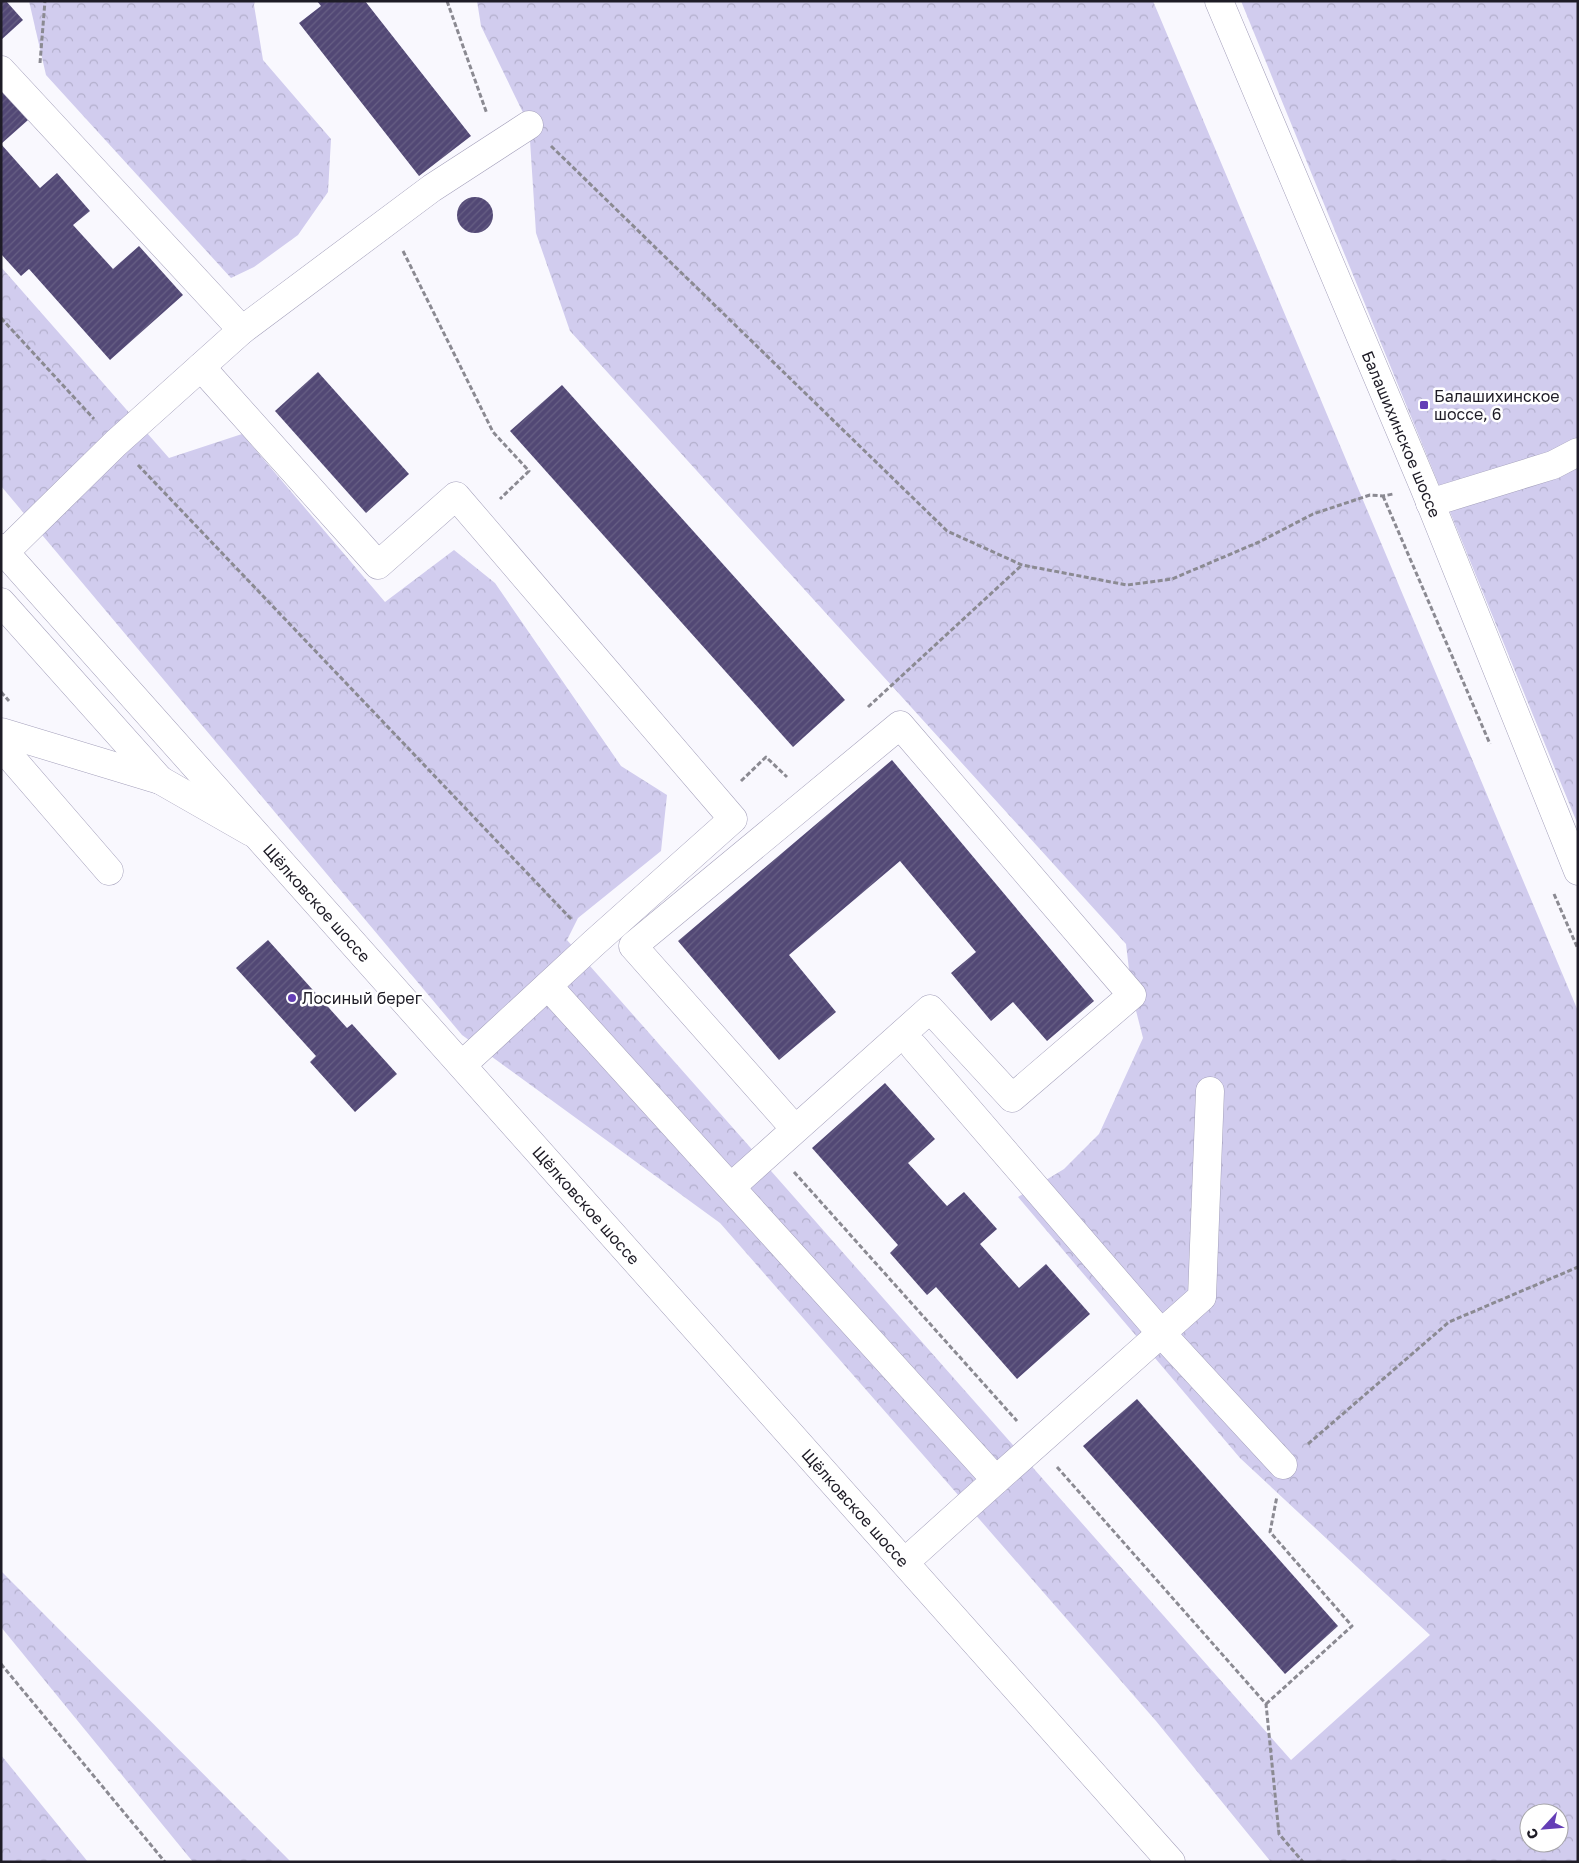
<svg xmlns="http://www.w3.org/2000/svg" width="1579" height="1863" font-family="'Golos Text',sans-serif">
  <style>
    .forest { fill: url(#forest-crowns); fill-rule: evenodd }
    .building { fill: url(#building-hatch) }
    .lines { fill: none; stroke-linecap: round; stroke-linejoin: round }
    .minor-casing { stroke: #a4a0bb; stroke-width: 29 }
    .major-casing { stroke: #a4a0bb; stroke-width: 29 }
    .path { stroke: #8b8a92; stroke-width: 3; stroke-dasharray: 5 2.5; stroke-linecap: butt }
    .minor { stroke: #fff; stroke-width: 28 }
    .major { stroke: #fff; stroke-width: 28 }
    .poi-dot { fill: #643eb6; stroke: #fff; stroke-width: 2 }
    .labels { text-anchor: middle; stroke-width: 5; stroke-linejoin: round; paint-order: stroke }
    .poi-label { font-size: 16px; fill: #1e1c26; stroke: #fff; text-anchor: start }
    .street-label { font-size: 16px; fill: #1e1c26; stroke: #fff }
  </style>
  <defs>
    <pattern id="forest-crowns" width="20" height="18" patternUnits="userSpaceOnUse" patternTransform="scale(1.25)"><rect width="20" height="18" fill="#d1ccee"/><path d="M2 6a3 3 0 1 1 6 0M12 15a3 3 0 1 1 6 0" fill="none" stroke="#b3afcc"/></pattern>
    <pattern id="building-hatch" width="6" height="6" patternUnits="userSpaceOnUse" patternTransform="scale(1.25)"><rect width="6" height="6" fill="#524875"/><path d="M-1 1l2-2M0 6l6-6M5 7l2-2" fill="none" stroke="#675f84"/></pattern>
  </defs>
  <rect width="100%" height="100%" fill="#f9f8fe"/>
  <g class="forest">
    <polygon points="29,1 255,1 254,5 263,60 331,139 328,192 298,235 254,267 231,278 46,75"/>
    <path d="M477,1H1153L1578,1011V1862H1271L1156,1721L720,1223L462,1035L1,486V267L169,458L242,434L385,602L454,550L495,583L621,766L667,795L661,851L578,918L567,940L1291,1760L1430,1635L1240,1458L1018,1197L1064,1169L1099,1134L1143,1038L1132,995L1126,944L570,331L536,233L529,125L481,26ZM1529,1813H1559V1843H1529Z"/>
    <polygon points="1241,1 1578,1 1578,825"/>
    <polygon points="1,1571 291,1862 193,1862 1,1627"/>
    <polygon points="1,1755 88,1862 1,1862"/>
  </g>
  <g class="building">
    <polygon points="1,1 6,1 23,20 1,40"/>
    <polygon points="317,1 365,1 471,136 419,176 299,23 321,6"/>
    <polygon points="1,90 28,120 1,144 40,188 57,173 90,211 73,225 113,269 139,246 183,295 110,360 29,269 21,276 1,254"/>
    <circle cx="475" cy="215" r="18"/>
    <polygon points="318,372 409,474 366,513 275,411"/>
    <polygon points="562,385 845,700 793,747 510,431"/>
    <polygon points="892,760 1094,1001 1047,1041 1013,1002 991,1021 951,973 976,952 900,861 789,955 836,1012 779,1060 678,941"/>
    <polygon points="268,940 347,1028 352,1024 397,1074 355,1112 310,1062 316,1056 236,968"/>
    <polygon points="885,1083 935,1139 908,1163 947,1206 964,1192 997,1229 980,1244 1019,1288 1046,1264 1090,1314 1017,1379 936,1287 927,1295 890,1253 898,1245 812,1148"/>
    <polygon points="1137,1399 1338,1626 1285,1674 1083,1446"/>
  </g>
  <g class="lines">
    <defs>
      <g id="minor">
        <polyline points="1,70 242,330"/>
        <polyline points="201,367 378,565 456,496 733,819 594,943 462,1065"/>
        <polyline points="1430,503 1553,465 1578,452"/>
        <polyline points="5,552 116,443 242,330 432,188 529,125"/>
        <polyline points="1,602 160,780 251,832"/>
        <polyline points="1,732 160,780"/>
        <polyline points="1,746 109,871"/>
        <polyline points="548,986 996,1480 905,1562"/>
        <polyline points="914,1047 1161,1333 1283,1465"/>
        <polyline points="731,1187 930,1009 1012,1098 1132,995 900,725 633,946 795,1129"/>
        <polyline points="996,1480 1202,1297 1210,1091"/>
      </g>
      <g id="major">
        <path id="s1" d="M1219,1L1424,487L1578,871"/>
        <path id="s2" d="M1,548L1171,1862"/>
      </g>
    </defs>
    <use href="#minor" class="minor-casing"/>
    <use href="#major" class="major-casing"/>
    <g class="path">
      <polyline points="447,1 487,114"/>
      <polyline points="40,63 45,1"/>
      <polyline points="551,146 947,531 1022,565 1127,585 1172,579 1259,542 1313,514 1370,495 1383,496 1393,494"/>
      <polyline points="403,251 493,432 529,471 500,499"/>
      <polyline points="1,318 94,419"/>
      <polyline points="138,465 572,920"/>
      <polyline points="1383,496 1490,744"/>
      <polyline points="1,692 9,701"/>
      <polyline points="868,707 1022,565"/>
      <polyline points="741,781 766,757 787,777"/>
      <polyline points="1554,894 1578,949"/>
      <polyline points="794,1172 1017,1421"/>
      <polyline points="1308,1444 1449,1322 1578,1267"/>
      <polyline points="1057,1467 1266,1704 1279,1834 1303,1862"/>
      <polyline points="1,1664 165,1862"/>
      <polyline points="1266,1704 1352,1626 1270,1532 1277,1496"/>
    </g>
    <use href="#minor" class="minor"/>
    <use href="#major" class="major"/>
  </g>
  <g class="poi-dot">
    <rect x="1419" y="400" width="10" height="10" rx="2.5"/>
    <circle cx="292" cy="998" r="5"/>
  </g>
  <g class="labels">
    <g class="poi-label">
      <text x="1434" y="402">Балашихинское<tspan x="1434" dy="18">шоссе, 6</tspan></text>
      <text x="302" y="1004">Лосиный берег</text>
    </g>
    <g class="street-label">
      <text dy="6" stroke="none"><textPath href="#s1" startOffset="470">Балашихинское шоссе</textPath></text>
      <text dy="6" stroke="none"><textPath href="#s2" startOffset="475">Щёлковское шоссе</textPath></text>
      <text dy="6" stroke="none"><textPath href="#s2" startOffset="880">Щёлковское шоссе</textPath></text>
      <text dy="6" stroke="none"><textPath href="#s2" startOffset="1285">Щёлковское шоссе</textPath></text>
    </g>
  </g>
  <rect width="1579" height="1863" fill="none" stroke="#1e1c26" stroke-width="5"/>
  <g transform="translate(1544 1828) rotate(244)"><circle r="24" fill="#ffffff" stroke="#a5a4a8"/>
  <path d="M0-4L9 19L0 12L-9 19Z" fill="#643eb6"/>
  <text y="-8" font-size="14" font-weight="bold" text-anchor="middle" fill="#1e1c26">С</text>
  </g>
</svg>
